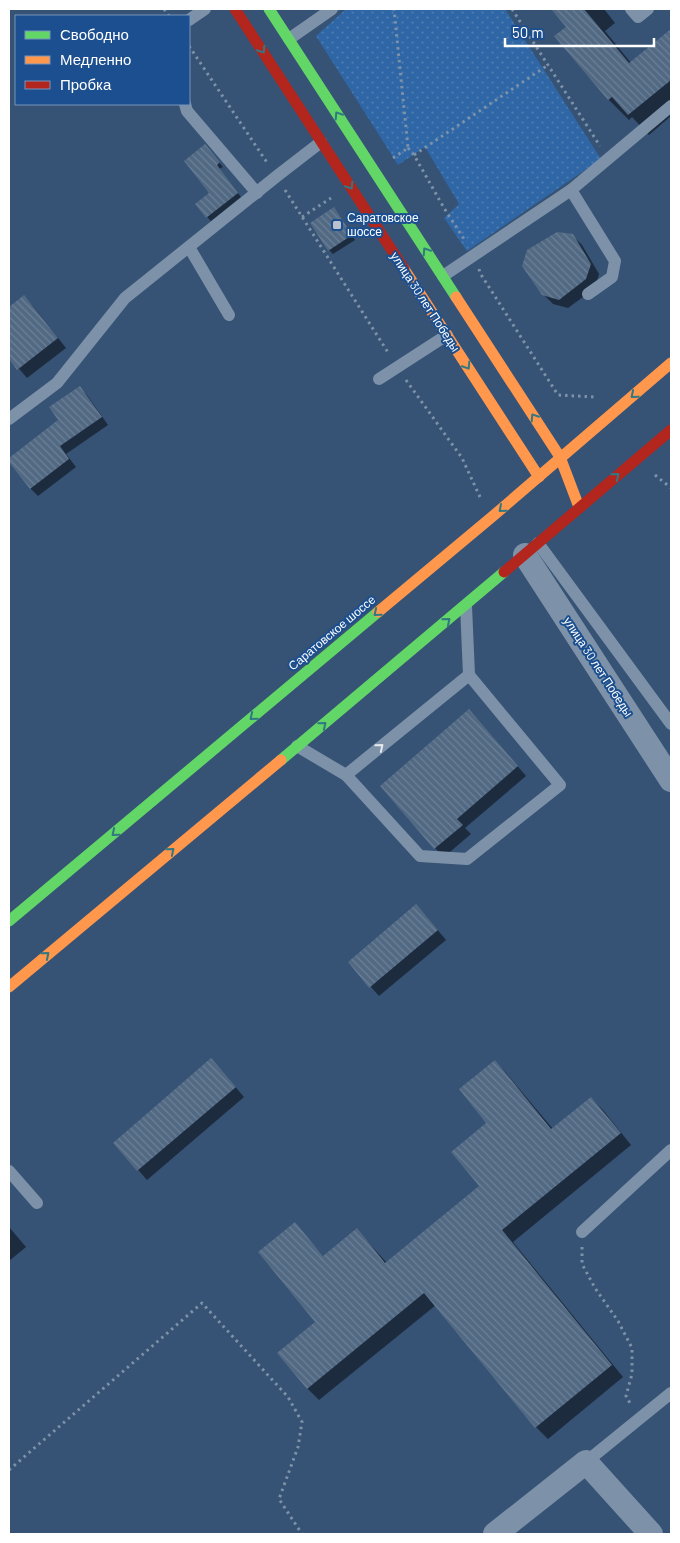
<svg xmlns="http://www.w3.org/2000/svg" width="680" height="1543" font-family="Barlow,sans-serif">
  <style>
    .grass { fill: url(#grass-dots) }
    .shadow { fill: #0007 }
    .building { fill: url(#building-back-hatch) }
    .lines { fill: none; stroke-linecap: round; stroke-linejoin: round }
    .path { stroke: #7d92a8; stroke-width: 3; stroke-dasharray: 2.5 4; stroke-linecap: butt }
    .lane { stroke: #7d92a8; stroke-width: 12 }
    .street { stroke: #7d92a8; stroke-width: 24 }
    .fast { stroke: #63d668; stroke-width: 11 }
    .slow { stroke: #ff974d; stroke-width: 11 }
    .jam { stroke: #b3261e; stroke-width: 11 }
    .oneway { stroke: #317883 }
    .oneway2 { stroke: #e5e9ee }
    .poi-dot { fill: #b9c2ce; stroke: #1b4f8f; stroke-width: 2 }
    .labels { text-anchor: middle; stroke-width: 4; stroke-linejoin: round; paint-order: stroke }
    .poi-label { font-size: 12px; fill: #fff; stroke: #1b4f8f; text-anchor: start }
    .street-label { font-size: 12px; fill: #fff; stroke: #1b4f8f }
  </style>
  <defs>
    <pattern id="grass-dots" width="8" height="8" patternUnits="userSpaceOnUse" patternTransform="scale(1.25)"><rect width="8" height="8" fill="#2f66a5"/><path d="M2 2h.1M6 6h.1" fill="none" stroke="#4e7db2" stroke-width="1.8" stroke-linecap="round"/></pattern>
    <pattern id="building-back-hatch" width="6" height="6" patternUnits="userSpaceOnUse" patternTransform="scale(1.25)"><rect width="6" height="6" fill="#526984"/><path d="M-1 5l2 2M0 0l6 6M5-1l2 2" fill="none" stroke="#6c8096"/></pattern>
  </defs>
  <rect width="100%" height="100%" fill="#365274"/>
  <polygon class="grass" points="346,9 505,9 601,159 467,251 444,218 459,204 425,147 398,165 316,36"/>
  <g class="shadow">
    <polygon points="552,9 604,9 615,23 605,31 631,63 671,30 671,116 649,135 632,117 629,120 609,100 556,36 567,27"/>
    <polygon points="209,150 223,167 219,169 241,197 211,221 207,217 211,193"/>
    <polygon points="334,209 355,240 333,254 329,250"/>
    <polygon points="572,235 582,245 599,274 595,288 568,308 553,304 543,294"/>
    <polygon points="24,297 33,306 66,348 27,378 9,357 9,309"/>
    <polygon points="80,387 87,395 108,425 66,454 76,467 38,496 30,488 9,460 60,420"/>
    <polygon points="478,720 526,776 465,828 471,834 444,857 435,848"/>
    <polygon points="425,915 446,940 379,996 349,962"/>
    <polygon points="495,1061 506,1073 553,1129 591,1098 603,1110 631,1145 513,1242 623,1377 548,1439 536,1427 436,1305 319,1400 307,1388 317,1322 295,1224 324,1257 357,1230 387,1263 481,1186"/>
    <polygon points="220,1069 244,1097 147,1180 115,1143"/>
    <polygon points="9,1227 26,1247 9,1261"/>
  </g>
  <g class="building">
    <polygon points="551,9 584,9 629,63 671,29 671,80 628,115 612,97 608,100 554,36 566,27"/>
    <polygon points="205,144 220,162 217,165 238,193 206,218 195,204 209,193 184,161"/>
    <polygon points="334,207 352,235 328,251 310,223"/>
    <polygon points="557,232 573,234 591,264 586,279 559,300 542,295 522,266 527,250"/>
    <polygon points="24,295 58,338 17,370 9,359 9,307"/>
    <polygon points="80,386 102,417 60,446 69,459 30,489 9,462 9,458 58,420 49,407"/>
    <polygon points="469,709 518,766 457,819 463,825 434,849 380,786"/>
    <polygon points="416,904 438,930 369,988 348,962"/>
    <polygon points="211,1058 236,1087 137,1171 113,1143"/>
    <polygon points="495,1060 551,1129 591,1097 621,1133 502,1230 612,1365 535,1428 424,1293 307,1389 277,1353 315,1322 258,1252 295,1222 323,1256 357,1228 385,1263 479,1186 451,1152 486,1123 459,1089"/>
  </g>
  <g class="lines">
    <g class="path">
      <polyline points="164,9 169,16"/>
      <polyline points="512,9 600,146"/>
      <polyline points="189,46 268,164"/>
      <polyline points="408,148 414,155 444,208 466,242"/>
      <polyline points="414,155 548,65"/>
      <polyline points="393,158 408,148 394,9"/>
      <polyline points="285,190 389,354"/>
      <polyline points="302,217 331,198"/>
      <polyline points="479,269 480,273 558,395 594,397"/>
      <polyline points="406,380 462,458 480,497"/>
      <polyline points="655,475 671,488"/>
      <polyline points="582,1247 582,1264 595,1288 618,1321 632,1348 632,1374 626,1396 631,1405"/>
      <polyline points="9,1470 202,1303 288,1397 302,1422 298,1447 279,1499 302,1534"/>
    </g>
    <g class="lane">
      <polyline points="631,9 638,17 648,9"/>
      <polyline points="189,20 205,9"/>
      <polyline points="289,39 332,9"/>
      <polyline points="185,104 187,111 257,193"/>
      <polyline points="571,190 615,261 612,277 588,294"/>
      <polyline points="189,247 229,315"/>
      <polyline points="443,276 571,190 671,106"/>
      <polyline points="379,379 447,335"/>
      <polyline points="9,419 57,383 125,298 277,176 321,142"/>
      <polyline points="538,543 671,724"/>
      <polyline points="297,746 346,775 469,675 466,606"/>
      <polyline points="346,775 420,856 467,859 560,785 469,675"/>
      <polyline points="9,1171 37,1203"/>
      <polyline points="582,1232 671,1150"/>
      <polyline points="586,1462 671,1393"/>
    </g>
    <g class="street">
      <polyline points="525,555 671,780"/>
      <polyline points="495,1534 586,1462 651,1534"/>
    </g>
    <g class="fast">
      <polyline points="269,9 456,297"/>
      <polyline points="281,760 504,572"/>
      <polyline points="9,921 378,612"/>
    </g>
    <g class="slow">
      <polyline points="404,269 539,477"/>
      <polyline points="456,297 560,457"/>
      <polyline points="560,457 579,507"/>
      <polyline points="378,612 493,516 671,363"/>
      <polyline points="9,987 281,760"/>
    </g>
    <g class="jam">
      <polyline points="235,9 404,269"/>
      <polyline points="504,572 671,430"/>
    </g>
  </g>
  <defs><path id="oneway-chevron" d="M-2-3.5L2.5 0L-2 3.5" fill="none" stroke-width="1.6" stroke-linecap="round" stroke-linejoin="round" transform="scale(1.25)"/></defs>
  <g class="oneway">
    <use href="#oneway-chevron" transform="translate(262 50) rotate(57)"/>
    <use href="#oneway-chevron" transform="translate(338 115) rotate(-123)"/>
    <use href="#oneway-chevron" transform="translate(350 186) rotate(57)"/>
    <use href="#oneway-chevron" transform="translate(426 251) rotate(-123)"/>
    <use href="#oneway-chevron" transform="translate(467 366) rotate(57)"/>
    <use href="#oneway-chevron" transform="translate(634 395) rotate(140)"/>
    <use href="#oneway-chevron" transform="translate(534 417) rotate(-123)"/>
    <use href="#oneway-chevron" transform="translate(616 476) rotate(-40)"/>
    <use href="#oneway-chevron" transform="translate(502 509) rotate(139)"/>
    <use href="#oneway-chevron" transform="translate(377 613) rotate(140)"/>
    <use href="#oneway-chevron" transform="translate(447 621) rotate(-40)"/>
    <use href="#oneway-chevron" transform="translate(253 717) rotate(140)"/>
    <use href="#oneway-chevron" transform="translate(323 725) rotate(-40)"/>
    <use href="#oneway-chevron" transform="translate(115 833) rotate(140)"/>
    <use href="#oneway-chevron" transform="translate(171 851) rotate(-40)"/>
    <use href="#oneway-chevron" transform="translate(46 955) rotate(-40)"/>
  </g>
  <use class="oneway2" href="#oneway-chevron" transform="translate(380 747) rotate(-39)"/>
  <rect class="poi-dot" x="332" y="220" width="10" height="10" rx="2.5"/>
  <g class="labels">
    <g class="poi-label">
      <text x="347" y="222">Саратовское<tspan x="347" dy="14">шоссе</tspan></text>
    </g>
    <g class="street-label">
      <text transform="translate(425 302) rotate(57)" y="4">улица 30 лет Победы</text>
      <text transform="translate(332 633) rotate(-40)" y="4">Саратовское шоссе</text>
      <text transform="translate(598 667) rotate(57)" y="4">улица 30 лет Победы</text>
    </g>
  </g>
  <rect width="680" height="1543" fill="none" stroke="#ffffff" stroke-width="20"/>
  <rect x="15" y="15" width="175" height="90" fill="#1b4f8f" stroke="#7695bc"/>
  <rect x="25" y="31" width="25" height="8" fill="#63d668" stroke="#7695bc"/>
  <text x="60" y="40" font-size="15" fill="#ffffff">Свободно</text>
  <rect x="25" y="56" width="25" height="8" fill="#ff974d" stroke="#7695bc"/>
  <text x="60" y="65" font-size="15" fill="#ffffff">Медленно</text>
  <rect x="25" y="81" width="25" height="8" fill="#b3261e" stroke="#7695bc"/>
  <text x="60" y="90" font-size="15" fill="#ffffff">Пробка</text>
  <path d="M505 38v8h149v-8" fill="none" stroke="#ffffff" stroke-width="2.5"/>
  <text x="512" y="38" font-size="15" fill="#ffffff" stroke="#1b4f8f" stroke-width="4" paint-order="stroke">50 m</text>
</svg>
